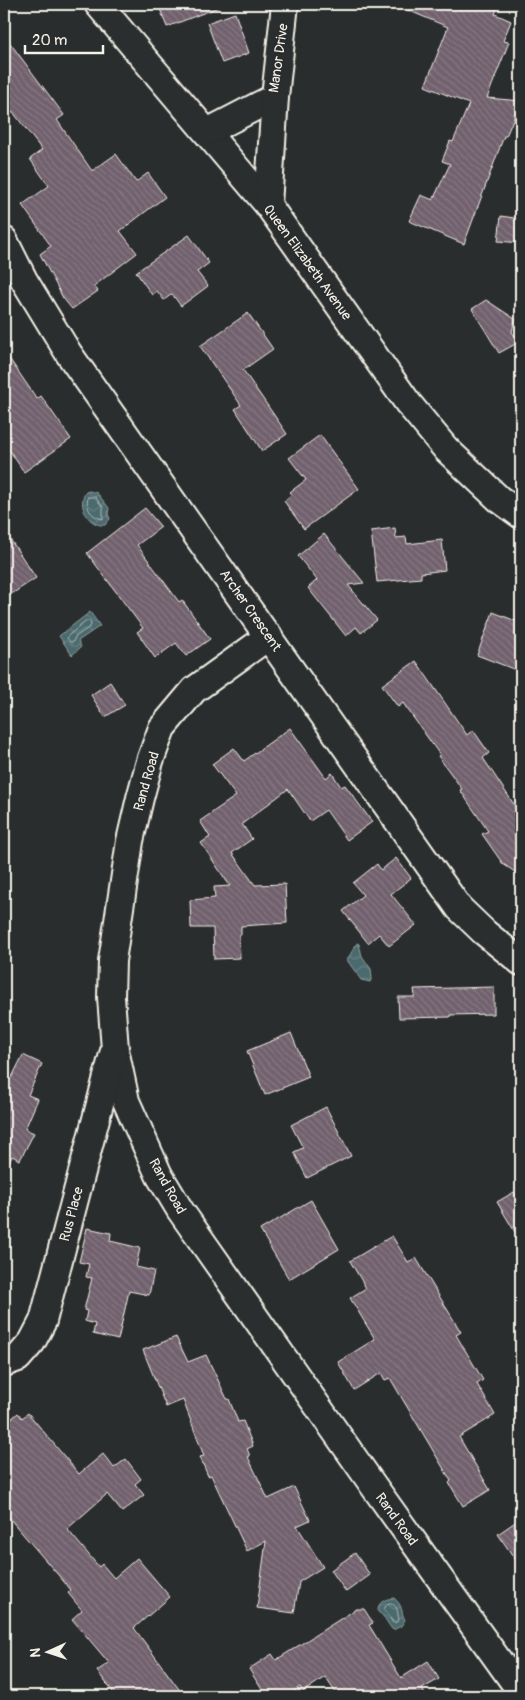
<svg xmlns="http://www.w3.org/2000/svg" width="525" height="1700" font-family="Pangolin,sans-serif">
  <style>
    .water { fill: url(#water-waves); stroke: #8fa09f }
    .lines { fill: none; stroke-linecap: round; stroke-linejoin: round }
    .shore { stroke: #b1bbb7; stroke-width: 1 }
    .building { fill: url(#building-back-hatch); stroke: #f4f1e8 }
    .minor-casing { stroke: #f4f1e8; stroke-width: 30 }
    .minor { stroke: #2a2d2e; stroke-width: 26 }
    .labels { text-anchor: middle; stroke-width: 4.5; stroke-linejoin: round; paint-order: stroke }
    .street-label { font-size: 14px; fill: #f4f1e8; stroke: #2a2d2e }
  </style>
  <defs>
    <pattern id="water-waves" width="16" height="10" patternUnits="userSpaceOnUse" patternTransform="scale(1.25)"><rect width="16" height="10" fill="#4c6a6e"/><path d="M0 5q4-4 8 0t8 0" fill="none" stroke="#668083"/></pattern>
    <pattern id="building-back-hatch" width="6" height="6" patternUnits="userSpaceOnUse" patternTransform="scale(1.25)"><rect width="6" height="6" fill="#71616d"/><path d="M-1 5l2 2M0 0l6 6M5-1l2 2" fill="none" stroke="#867882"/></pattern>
  </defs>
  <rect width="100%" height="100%" fill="#2a2d2e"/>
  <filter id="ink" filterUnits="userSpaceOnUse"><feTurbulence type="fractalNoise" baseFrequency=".02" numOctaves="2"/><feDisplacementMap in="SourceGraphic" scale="10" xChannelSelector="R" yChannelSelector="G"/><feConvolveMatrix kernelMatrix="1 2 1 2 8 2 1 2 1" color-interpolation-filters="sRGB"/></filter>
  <g filter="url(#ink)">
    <g class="water">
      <path d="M89,491L97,493L109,508L108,514L110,519L105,525C89,527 76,505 86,492Z"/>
      <polygon points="90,612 100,626 78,641 81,647 72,655 59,636"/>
      <polygon points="357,943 359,944 362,956 371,969 372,978 370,982 361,980 347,960"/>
      <path d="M394,1598C404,1607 400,1610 405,1620L401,1626L393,1630C387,1624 386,1617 378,1612C377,1602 385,1599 394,1598Z"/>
    </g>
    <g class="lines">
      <g class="shore">
        <path d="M88,497H95L103,507V519C92,517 85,509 88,497Z"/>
        <polygon points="87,621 90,621 91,626 75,637 73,642 70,642 67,638 68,636"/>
        <path d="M391,1603C399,1607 397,1613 399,1620L395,1623L392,1622L390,1617L384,1609L387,1604Z"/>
      </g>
    </g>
    <g class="building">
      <polygon points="158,4 224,4 224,5 167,27"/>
      <polygon points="393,4 485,4 497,9 495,14 511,21 503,41 509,42 487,98 521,101 506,136 504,136 464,244 409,221 421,195 433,200 450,164 442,161 450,141 453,142 469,104 425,86 448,27"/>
      <polygon points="235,13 249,53 222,63 207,23"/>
      <polygon points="4,35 64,115 57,120 92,171 116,154 136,182 148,173 165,197 120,231 137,253 94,286 98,291 72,309 63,298 40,254 51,246 22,205 49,186 30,159 42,150 13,112 4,122"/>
      <polygon points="501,216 521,219 521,243 498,241"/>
      <polygon points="189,235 209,263 197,272 208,286 181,306 172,294 164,300 157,291 152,295 136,272"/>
      <polygon points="486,300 515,319 512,332 519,342 499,353 472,309"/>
      <polygon points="248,313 273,349 243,370 287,434 262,451 235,409 241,405 200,346"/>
      <polygon points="4,351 37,399 41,396 71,439 24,472 4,442"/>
      <polygon points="320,435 359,489 304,529 284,501 292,494 290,492 306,480 289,458"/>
      <polygon points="145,508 161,527 137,545 179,602 182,600 210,639 186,656 176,643 155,658 137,632 143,628 87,553"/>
      <polygon points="395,528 396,538 406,537 407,544 442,540 445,570 421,573 421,578 377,582 371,531"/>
      <polygon points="4,530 36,578 4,599"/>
      <polygon points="324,534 364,583 348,585 377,620 361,633 356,627 346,636 308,588 317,580 298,556"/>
      <polygon points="493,612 521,623 521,672 477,655"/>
      <polygon points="416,661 467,735 473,730 489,753 483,758 521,815 521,876 503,864 482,834 488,831 460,790 462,789 438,756 440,755 403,703 398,707 382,685"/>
      <polygon points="110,682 125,705 105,717 91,695"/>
      <polygon points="290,728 326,778 332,773 341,787 345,785 372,822 347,840 326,810 310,821 288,789 242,824 252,839 232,853 255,885 285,884 287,923 241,926 241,935 239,935 240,958 214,959 213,928 191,928 190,900 215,898 214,887 230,886 201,843 210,837 200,821 236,796 212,764 234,748 244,761"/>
      <polygon points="396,858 411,878 391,894 416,925 389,946 379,934 368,943 343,911 363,895 353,883 377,864 381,870"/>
      <polygon points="494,987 494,1014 450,1015 450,1017 399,1018 398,997 415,997 414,989"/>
      <polygon points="291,1033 309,1077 265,1095 247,1051"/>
      <polygon points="23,1055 42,1064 28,1095 38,1099 25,1129 34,1133 20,1160 12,1156 4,1174 4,1073 12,1077"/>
      <polygon points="326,1107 351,1156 307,1178 294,1152 303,1148 291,1125"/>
      <polygon points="514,1192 521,1204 521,1242 497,1202"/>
      <polygon points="311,1200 339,1249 289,1279 260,1230"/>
      <polygon points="87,1228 111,1233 110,1241 140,1248 136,1267 154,1271 149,1295 129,1291 118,1340 93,1334 95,1324 85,1321 87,1311 84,1310 92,1278 86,1277 89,1264 79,1262"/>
      <polygon points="392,1236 408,1262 416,1258 461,1332 456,1335 483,1380 477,1384 495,1415 459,1437 490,1490 463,1506 449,1483 451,1481 390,1378 385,1380 381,1373 354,1390 338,1362 375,1339 350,1298 366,1288 350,1261"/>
      <polygon points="176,1337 188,1362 206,1355 227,1399 229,1399 238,1422 243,1421 253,1446 247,1449 250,1456 248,1457 268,1499 294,1487 310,1520 297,1526 323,1567 299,1582 294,1613 257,1608 266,1541 247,1551 211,1475 208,1476 200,1457 204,1456 183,1400 166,1407 143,1350"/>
      <polygon points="18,1413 22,1418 28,1413 79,1474 103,1454 114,1468 126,1459 141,1479 135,1484 144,1495 122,1512 107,1494 67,1529 99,1567 102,1564 114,1578 137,1558 170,1597 134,1628 184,1696 116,1696 97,1671 109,1663 72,1619 82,1610 68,1593 71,1590 4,1512 4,1425"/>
      <polygon points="521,1518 521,1568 498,1534"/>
      <polygon points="355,1553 370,1575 346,1592 331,1570"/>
      <polygon points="356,1609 364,1609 373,1623 369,1625 401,1678 428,1661 439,1679 422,1689 426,1696 338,1696 325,1677 303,1692 300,1687 286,1696 266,1696 249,1669 272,1654 276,1660"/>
    </g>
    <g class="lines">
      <defs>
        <g id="minor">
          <polyline points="98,4 268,205 408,403 446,449 499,499 521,515"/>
          <polyline points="207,132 275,97 285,4"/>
          <polyline points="268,205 275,97"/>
          <polyline points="4,240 24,280 69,354 459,908 484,932 521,962"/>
          <polyline points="269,636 194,690 162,728 150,761 140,798 130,841 123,888 112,961 111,997 115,1049 126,1101 159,1175 180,1210 375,1488 521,1692"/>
          <polyline points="4,1363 18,1358 32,1342 43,1321 113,1054"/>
        </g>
      </defs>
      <use href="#minor" class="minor-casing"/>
      <use href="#minor" class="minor"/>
    </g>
  </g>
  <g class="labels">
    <g class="street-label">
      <text transform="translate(278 58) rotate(-82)" y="5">Manor Drive</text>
      <text transform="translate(308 262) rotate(54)" y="5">Queen Elizabeth Avenue</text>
      <text transform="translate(251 610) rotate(55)" y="5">Archer Crescent</text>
      <text transform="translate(146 781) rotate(-74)" y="5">Rand Road</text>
      <text transform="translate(168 1186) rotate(61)" y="5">Rand Road</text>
      <text transform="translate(71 1214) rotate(-75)" y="5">Rus Place</text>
      <text transform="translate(397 1519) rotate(54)" y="5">Rand Road</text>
    </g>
  </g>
  <rect width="525" height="1700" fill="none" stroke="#2a2d2e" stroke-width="20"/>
  <rect x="10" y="10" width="505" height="1680" fill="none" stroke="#f4f1e8" stroke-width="2" filter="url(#ink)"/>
  <g transform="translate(48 1652) rotate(267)" stroke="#2a2d2e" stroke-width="4" paint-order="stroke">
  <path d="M0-4L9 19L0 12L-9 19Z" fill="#f4f1e8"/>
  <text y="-8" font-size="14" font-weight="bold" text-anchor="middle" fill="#f4f1e8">N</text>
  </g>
  <path d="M25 45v8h78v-8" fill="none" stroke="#f4f1e8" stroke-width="2.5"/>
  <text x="32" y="45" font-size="15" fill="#f4f1e8" stroke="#2a2d2e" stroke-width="4" paint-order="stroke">20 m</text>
</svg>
